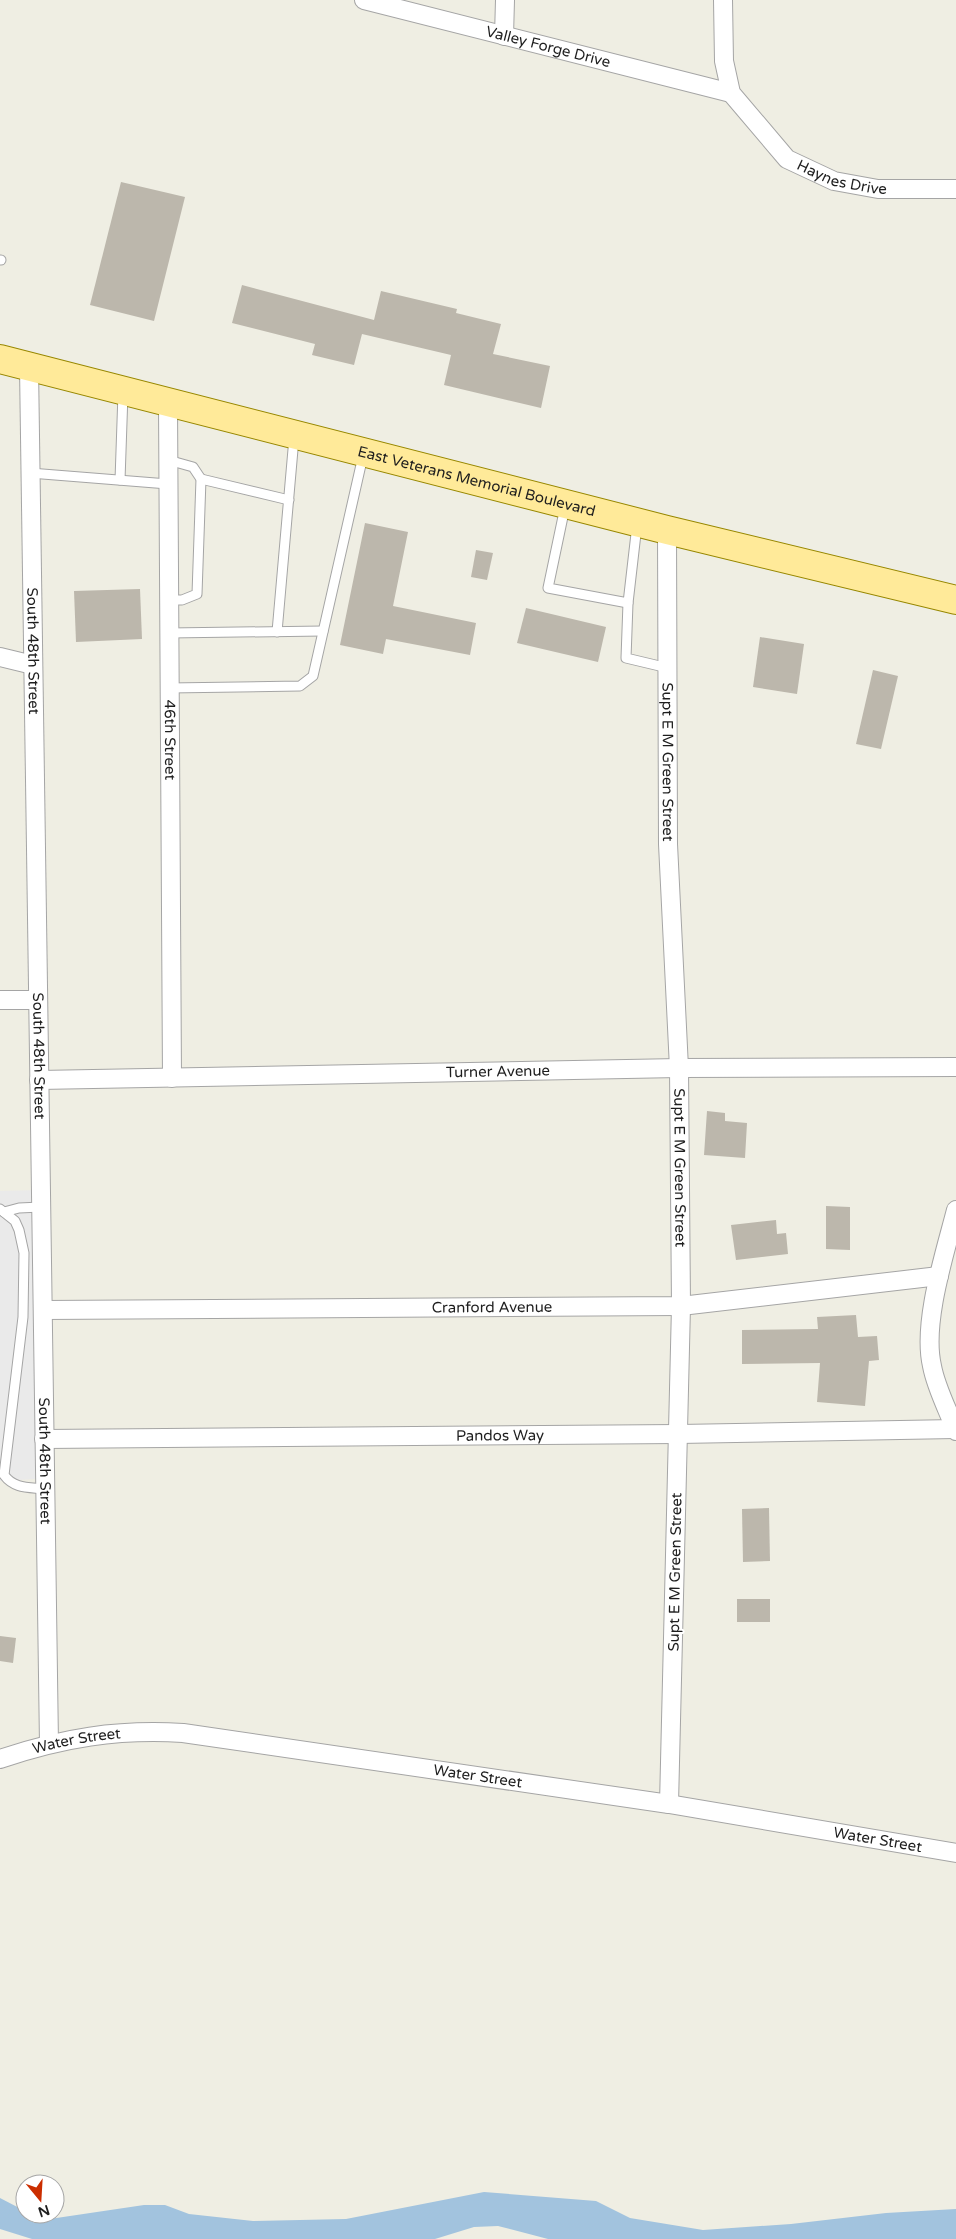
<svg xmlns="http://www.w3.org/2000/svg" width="956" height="2239" font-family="'Varela Round',sans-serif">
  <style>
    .parking { fill: #eaeaea }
    .water { fill: #a2c3de }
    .building { fill: #bcb7ac }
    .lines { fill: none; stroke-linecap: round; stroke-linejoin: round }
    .lane-casing { stroke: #a5a5a5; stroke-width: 11 }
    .street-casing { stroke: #a5a5a5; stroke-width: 20 }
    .primary-casing { stroke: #978700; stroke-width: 30 }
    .lane { stroke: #fff; stroke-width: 9 }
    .street { stroke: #fff; stroke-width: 18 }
    .primary { stroke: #ffea99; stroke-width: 28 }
    .labels { text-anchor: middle; stroke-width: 4; stroke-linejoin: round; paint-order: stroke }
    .street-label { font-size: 15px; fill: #1e1e1e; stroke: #fff }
  </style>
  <rect width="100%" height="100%" fill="#efeee3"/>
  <polygon class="parking" points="41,1190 35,1479 0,1481 0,1191"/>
  <polygon class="water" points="484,2192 596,2201 630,2218 703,2230 791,2224 886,2213 956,2209 956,2239 548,2239 498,2226 474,2227 435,2239 32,2239 0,2229 0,2198 25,2211 25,2214 30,2214 43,2220 144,2205 165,2205 189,2214 253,2221 346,2219"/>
  <g class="building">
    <polygon points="121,182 185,197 154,321 90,305"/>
    <polygon points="242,285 374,320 381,291 457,309 456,313 501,324 493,354 550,366 541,408 444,385 451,355 362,334 354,365 312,355 315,344 232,323"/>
    <polygon points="365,523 408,532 393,606 476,623 470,655 386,639 383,654 340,645"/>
    <polygon points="476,550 493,553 487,580 471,577"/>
    <polygon points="140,589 142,639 76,642 74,591"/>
    <polygon points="526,608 606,627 598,662 517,643"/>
    <polygon points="760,637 804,644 797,694 753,687"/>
    <polygon points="873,670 898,676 881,749 856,744"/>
    <polygon points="707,1111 725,1113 725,1121 747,1123 745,1158 704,1155"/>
    <polygon points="826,1206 850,1207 850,1250 826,1249"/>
    <polygon points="776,1220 777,1234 786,1233 788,1254 736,1260 731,1225"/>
    <polygon points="856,1315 858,1337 877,1336 879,1360 869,1361 865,1406 817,1402 820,1363 742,1364 742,1330 818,1329 817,1317"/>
    <polygon points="769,1508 770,1561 743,1562 742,1509"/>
    <rect x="737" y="1599" width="33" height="23"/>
    <polygon points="0,1636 16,1638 13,1663 0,1661"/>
  </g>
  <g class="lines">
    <defs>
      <g id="lane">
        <polyline points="0,260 1,260"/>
        <polyline points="168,460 193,467 201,479 197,594 182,600 169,600"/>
        <polyline points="30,473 168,484"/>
        <polyline points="201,479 289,500"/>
        <polyline points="120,480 123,393"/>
        <polyline points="565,507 548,588 628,603 637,525"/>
        <polyline points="628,603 626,658 668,668"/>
        <polyline points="277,632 294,438"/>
        <polyline points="169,633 323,631"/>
        <polyline points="169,688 300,686 313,676 363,456"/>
        <path d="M0,1209L15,1221L19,1230L24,1253L23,1317L4,1475C14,1489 29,1487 45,1489"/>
        <polyline points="4,1212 19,1208 41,1207"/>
      </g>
      <g id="street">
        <path id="s1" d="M364,0L731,93"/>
        <path id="s2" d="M723,0L724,61L731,93L787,159L834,181L878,189H956"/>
        <polyline points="504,36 505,0"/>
        <path id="s3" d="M29,367L49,1744"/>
        <path id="s4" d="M168,404L172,1078"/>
        <path id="s5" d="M667,530L668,844L679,1068L681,1306L669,1804"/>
        <polyline points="0,657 33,665"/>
        <polyline points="0,1000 38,1000"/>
        <path id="s6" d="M39,1080L679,1068L956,1067"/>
        <path d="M956,1210C945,1253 922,1323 932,1366C936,1388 948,1410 956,1431"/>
        <path id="s7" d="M43,1310L681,1306L939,1276"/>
        <path id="s8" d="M44,1439L679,1434L955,1429"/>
        <path id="s9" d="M0,1759C62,1738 117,1729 183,1733L669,1804L956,1853"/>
      </g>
      <g id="primary">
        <path id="s10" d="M0,359L667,530L956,600"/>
      </g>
    </defs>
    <use href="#lane" class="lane-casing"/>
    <use href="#street" class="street-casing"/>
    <use href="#primary" class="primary-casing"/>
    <use href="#lane" class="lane"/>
    <use href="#street" class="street"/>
    <use href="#primary" class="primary"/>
  </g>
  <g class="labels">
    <g class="street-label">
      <text dy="5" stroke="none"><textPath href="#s1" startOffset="190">Valley Forge Drive</textPath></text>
      <text dy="5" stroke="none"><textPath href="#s2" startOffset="239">Haynes Drive</textPath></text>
      <text dy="5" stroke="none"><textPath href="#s10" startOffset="492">East Veterans Memorial Boulevard</textPath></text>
      <text dy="5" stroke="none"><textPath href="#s3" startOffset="284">South 48th Street</textPath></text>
      <text dy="5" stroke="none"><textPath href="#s4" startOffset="336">46th Street</textPath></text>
      <text dy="5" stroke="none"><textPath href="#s5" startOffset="232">Supt E M Green Street</textPath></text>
      <text dy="5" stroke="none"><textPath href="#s3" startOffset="689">South 48th Street</textPath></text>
      <text dy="5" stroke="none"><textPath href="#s6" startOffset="459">Turner Avenue</textPath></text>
      <text dy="5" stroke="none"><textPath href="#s5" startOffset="638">Supt E M Green Street</textPath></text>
      <text dy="5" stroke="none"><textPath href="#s7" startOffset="449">Cranford Avenue</textPath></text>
      <text dy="5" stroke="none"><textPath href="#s8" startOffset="456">Pandos Way</textPath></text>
      <text dy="5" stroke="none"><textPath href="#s3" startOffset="1094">South 48th Street</textPath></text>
      <text transform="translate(675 1572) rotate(-89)" y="5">Supt E M Green Street</text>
      <text dy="5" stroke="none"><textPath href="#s9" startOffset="79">Water Street</textPath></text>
      <text dy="5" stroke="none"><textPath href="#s9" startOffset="484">Water Street</textPath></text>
      <text dy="5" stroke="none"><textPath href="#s9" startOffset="889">Water Street</textPath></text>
    </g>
  </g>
  <g transform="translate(40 2199) rotate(162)"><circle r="24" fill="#ffffff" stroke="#a5a5a5"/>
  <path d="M0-4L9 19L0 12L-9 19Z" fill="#cb2e00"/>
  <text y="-8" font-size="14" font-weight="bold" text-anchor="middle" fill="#1e1e1e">N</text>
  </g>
</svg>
